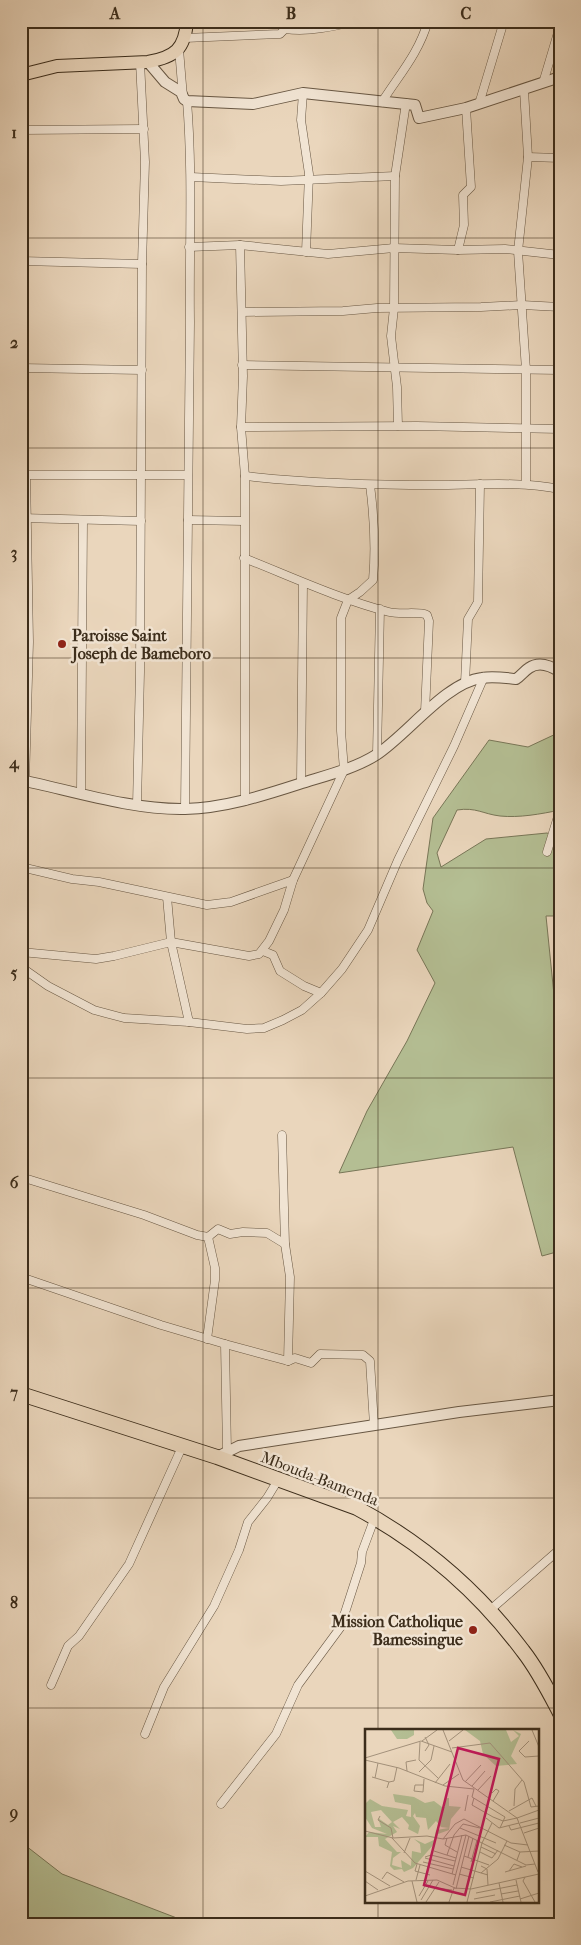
<svg xmlns="http://www.w3.org/2000/svg" width="581" height="1945" font-family="'IM FELL French Canon',serif">
  <style>
    .green { fill: #b4be93; stroke: #787657 }
    .lines { fill: none; stroke-linecap: round; stroke-linejoin: round }
    .minor-casing { stroke: #685743; stroke-width: 9 }
    .tertiary-casing { stroke: #685743; stroke-width: 12 }
    .primary-casing { stroke: #3c2d1b; stroke-width: 14 }
    .trunk-casing { stroke: #3c2d1b; stroke-width: 16 }
    .minor { stroke: #f1e4d3; stroke-width: 8 }
    .tertiary { stroke: #f1e4d3; stroke-width: 10 }
    .primary { stroke: #ead6bc; stroke-width: 12 }
    .trunk { stroke: #ead6bc; stroke-width: 14 }
    .grid { fill: none; stroke: #3c2d1b; stroke-width: 1; stroke-opacity: 0.55 }
    .poi-dot { fill: #8f2418; stroke: #f1e4d3; stroke-width: 2 }
    .labels { text-anchor: middle; stroke-width: 5; stroke-linejoin: round; paint-order: stroke }
    .poi-label { font-size: 16px; font-weight: bold; fill: #3c2d1b; stroke: #f1e4d3; text-anchor: start }
    .street-label { font-size: 16px; fill: #3c2d1b; stroke: #f1e4d3 }
    .inset-road { fill: none; stroke: #a4927c; stroke-width: 1 }
    .view { fill: #c2185b; fill-opacity: 0.15; stroke: #c2185b; stroke-width: 2.5 }
    .inset-edge { fill: none; stroke: #3c2d1b; stroke-width: 2.5 }
    .neatline { fill: none; stroke: #3c2d1b; stroke-width: 2 }
    .grid-label { font-size: 16px; text-anchor: middle; font-weight: bold; fill: #3c2d1b }
  </style>
  <rect width="100%" height="100%" fill="#ead6bc"/>
  <filter id="stains"><feTurbulence type="fractalNoise" baseFrequency=".004" numOctaves="4"/><feColorMatrix values="0 0 0 0 .2 0 0 0 0 .09 0 0 0 0 .02 0 0 0 .5 -.17"/></filter>
  <radialGradient id="worn" r=".72"><stop offset=".6" stop-color="#630" stop-opacity="0"/><stop offset="1" stop-color="#630" stop-opacity=".3"/></radialGradient>
  <g class="green">
    <rect x="21" y="21" width="119" height="7"/>
    <path d="M560,732V810C541,814 519,818 500,816C483,814 476,807 457,810L437,853L441,867L486,839L547,833L560,838V916H546L554,995L560,994V1251L542,1256L513,1147L339,1173L367,1111L407,1041L435,983L417,950L433,911L427,903L423,889L433,818L489,740L528,747Z"/>
    <polygon points="21,1842 62,1874 182,1920 187,1924 21,1924"/>
  </g>
  <g class="lines">
    <defs>
      <g id="minor">
        <path d="M185,38L280,34L285,29C309,32 332,27 356,21"/>
        <polyline points="179,49 183,97"/>
        <polyline points="543,83 560,26"/>
        <polyline points="524,90 528,157 518,251 526,370 526,484"/>
        <polyline points="303,93 301,120 309,174 306,252"/>
        <path d="M382,102C399,75 419,53 428,21"/>
        <polyline points="479,104 504,21"/>
        <polyline points="21,130 144,129"/>
        <polyline points="528,157 560,158"/>
        <polyline points="191,177 281,181 395,176"/>
        <polyline points="240,245 243,376 241,427 245,476 245,801"/>
        <polyline points="189,247 240,245 328,254 394,248 458,250 505,249 560,255"/>
        <polyline points="458,250 464,225 463,195 471,187 466,108"/>
        <polyline points="21,261 142,264"/>
        <polyline points="242,312 343,311 377,308 481,307 522,305 560,307"/>
        <polyline points="242,365 560,370"/>
        <polyline points="21,368 142,370"/>
        <polyline points="398,426 397,387 391,336 394,308 395,176 406,103"/>
        <polyline points="241,427 417,426 560,429"/>
        <polyline points="23,475 188,475"/>
        <path d="M245,476C308,483 371,485 435,485C477,485 518,481 560,489"/>
        <polyline points="21,518 141,521"/>
        <polyline points="188,520 244,521"/>
        <path d="M244,558C292,577 339,599 389,612C401,615 419,611 427,615L429,621L425,712"/>
        <polyline points="465,683 468,619 478,602 480,484"/>
        <polyline points="377,754 380,609"/>
        <polyline points="25,781 29,642 26,475"/>
        <polyline points="301,783 303,583"/>
        <polyline points="81,793 83,520"/>
        <polyline points="137,805 140,672 142,264 145,162 140,62"/>
        <path d="M185,809L190,322C189,248 193,175 187,101"/>
        <polyline points="547,852 560,810"/>
        <polyline points="21,867 72,879 99,882 207,905 231,902 293,880"/>
        <polyline points="167,897 171,942 189,1022"/>
        <polyline points="263,951 273,955 280,971 304,986 321,993"/>
        <path d="M21,952L96,959L114,956L171,942L249,956L259,954L269,941L284,910L293,880L344,770L341,731V618L348,600L360,592L373,580C376,548 374,516 370,485"/>
        <polyline points="21,967 48,986 94,1010 124,1018 189,1022 247,1029 264,1028 283,1020 302,1010 321,993 342,969 368,930 398,860 454,746 484,677"/>
        <polyline points="282,1135 285,1244 290,1277 288,1361"/>
        <polyline points="21,1177 144,1215 197,1235 208,1237 215,1268 215,1280 207,1339"/>
        <polyline points="208,1237 218,1229 230,1234 243,1232 267,1233 285,1244"/>
        <polyline points="21,1277 161,1325 225,1344 227,1451"/>
        <polyline points="225,1344 288,1361 295,1358 311,1363 320,1354 363,1355 370,1361 374,1425"/>
        <polyline points="489,1611 560,1549"/>
        <polyline points="51,1685 68,1646 79,1636 129,1564 182,1447"/>
        <polyline points="145,1734 164,1687 214,1606 239,1550 248,1522 267,1498 278,1480"/>
        <polyline points="221,1804 276,1734 298,1685 340,1628 361,1563 362,1552 375,1517"/>
      </g>
      <g id="tertiary">
        <polyline points="148,62 165,82 181,92 184,99 187,101 253,104 303,93 415,105 419,118 466,108 560,77"/>
        <path d="M21,780C73,791 132,810 185,809C224,808 262,796 299,784C324,776 354,769 376,755C407,735 446,682 482,678C493,676 505,678 516,679C521,676 524,671 529,668C539,661 551,666 560,672"/>
        <polyline points="217,1457 239,1446 459,1412 560,1400"/>
      </g>
      <path id="primary" d="M21,75L57,66L148,62C175,57 185,49 187,21"/>
      <path id="trunk" d="M21,1394L217,1457L357,1508C422,1543 479,1592 523,1651C538,1670 549,1692 560,1713"/>
    </defs>
    <use href="#minor" class="minor-casing"/>
    <use href="#tertiary" class="tertiary-casing"/>
    <use href="#primary" class="primary-casing"/>
    <use href="#trunk" class="trunk-casing"/>
    <use href="#minor" class="minor"/>
    <use href="#tertiary" class="tertiary"/>
    <use href="#primary" class="primary"/>
    <use href="#trunk" class="trunk"/>
  </g>
  <path class="grid" d="M203,21V1924M378,21V1730M21,238H560M21,448H560M21,658H560M21,868H560M21,1078H560M21,1288H560M21,1498H560M21,1708H560M378,1901V1924"/>
  <g class="poi-dot">
    <circle cx="62" cy="644" r="5"/>
    <circle cx="473" cy="1630" r="5"/>
  </g>
  <g class="labels">
    <g class="poi-label">
      <text x="72" y="641">Paroisse Saint<tspan x="72" dy="18">Joseph de Bameboro</tspan></text>
      <text x="463" y="1627" text-anchor="end">Mission Catholique<tspan x="463" dy="18">Bamessingue</tspan></text>
    </g>
    <g class="street-label">
      <text transform="translate(320 1478) rotate(21)" y="6">Mbouda-Bamenda</text>
    </g>
  </g>
  <g transform="translate(365 1729)">
    <rect width="174" height="174" fill="#ead6bc"/>
    <path d="M26,1H49V6L42,10H32ZM100,1H141L146,13L154,7L148,1L156,5L146,27L152,35L131,37L118,25L115,12ZM28,65L49,68L60,74L69,72L77,78H80V69H84V77L96,78L86,90L84,101L73,105L69,115L48,139L39,143L37,140L29,141L25,137L27,123L14,117L13,108H0L4,103L22,105L7,99L0,88V75L5,70L17,77L43,81L41,87L46,88V76L30,73ZM16,81L27,93L23,96L13,89L16,98H10L6,83ZM50,84L51,88L61,89L63,101L71,92L76,98L84,99L71,101L69,111L60,115L49,110L55,115L56,124L47,122L46,137L36,131L37,139L27,136L28,129L36,123H32L20,110L32,103L28,97L35,100L28,93L37,88L44,96L43,100L53,105L55,97L48,87Z" fill="#b4be93" fill-rule="evenodd"/>
    <path class="inset-road" d="M78,1L98,51L152,89L173,143M167,1L174,18M57,12L72,1M84,12L98,1M164,12L154,22L160,28L174,27M55,13L54,31L73,49M87,19L125,14L159,53L166,78L174,77M60,22L64,16L60,8M0,29L56,12L87,23M0,31L34,39L80,57L109,60M42,42L41,33L51,31M54,43L66,31L69,17M7,48L24,53M10,49L13,34M100,53L116,36M70,54L85,35M58,56H50L49,62L58,63L59,50M78,56L94,45M107,57L120,42M22,59L24,53L29,52L32,38M109,60L107,68L140,88L135,99M113,61L126,47M127,64L131,60L134,62L128,72M109,69L107,76L128,88L138,92L152,89M149,77L150,60L157,51M100,82L103,66M144,82L167,69L171,77M15,87L13,91L26,99L28,109M121,89L134,99L154,94M152,89L174,81M155,94L174,89M144,97L146,101L174,94M95,99L131,114M0,102L28,109L62,107L78,110L101,106L161,136L170,135M159,104L174,99M27,109L50,134L91,146M82,109L80,116L92,123M78,110L90,95L99,90L146,114L163,116M139,116L155,123M116,118L131,125M69,122L91,129M115,123L127,129L133,121M39,124L45,109M82,126L89,106L98,95L115,99M99,127L124,136M60,128L66,126L90,132M103,128L108,109M60,129L89,137M152,131L155,123L174,122M58,133L88,140M106,133L112,111M52,135L50,142L65,146M116,137L122,140L123,156M96,138L123,146M0,142L25,157M144,142L149,135L157,138M140,143L161,137M116,144L133,130L142,112M87,145L97,106M94,145L109,149M160,148L158,152L170,173M17,150L22,143L39,153M51,151L55,136M151,151L156,173M0,152L13,161M47,152L52,173M134,154L138,173M88,156L101,106M70,159L87,161M91,160L104,107M111,164L152,156M136,165L153,162M0,167L43,152L72,151L90,159M54,167L63,152M109,170L130,166M155,170L174,164M56,171L68,151M61,173L74,153M84,173L89,159L106,160L174,145M102,173L117,114L127,94M125,173L155,167"/>
    <path class="view" d="M93,19L134,30L100,166L59,156Z"/>
    <rect width="174" height="174" class="inset-edge"/>
  </g>
  <rect width="581" height="1945" fill="none" stroke="#ead6bc" stroke-width="55"/>
  <rect x="28" y="28" width="526" height="1890" class="neatline"/>
  <g class="grid-label">
    <text x="115" y="19">A</text>
    <text x="291" y="19">B</text>
    <text x="466" y="19">C</text>
    <text x="14" y="138">1</text>
    <text x="14" y="348">2</text>
    <text x="14" y="558">3</text>
    <text x="14" y="768">4</text>
    <text x="14" y="978">5</text>
    <text x="14" y="1188">6</text>
    <text x="14" y="1398">7</text>
    <text x="14" y="1608">8</text>
    <text x="14" y="1818">9</text>
  </g>
  <rect width="100%" height="100%" filter="url(#stains)"/>
  <rect width="100%" height="100%" fill="url(#worn)"/>
</svg>
